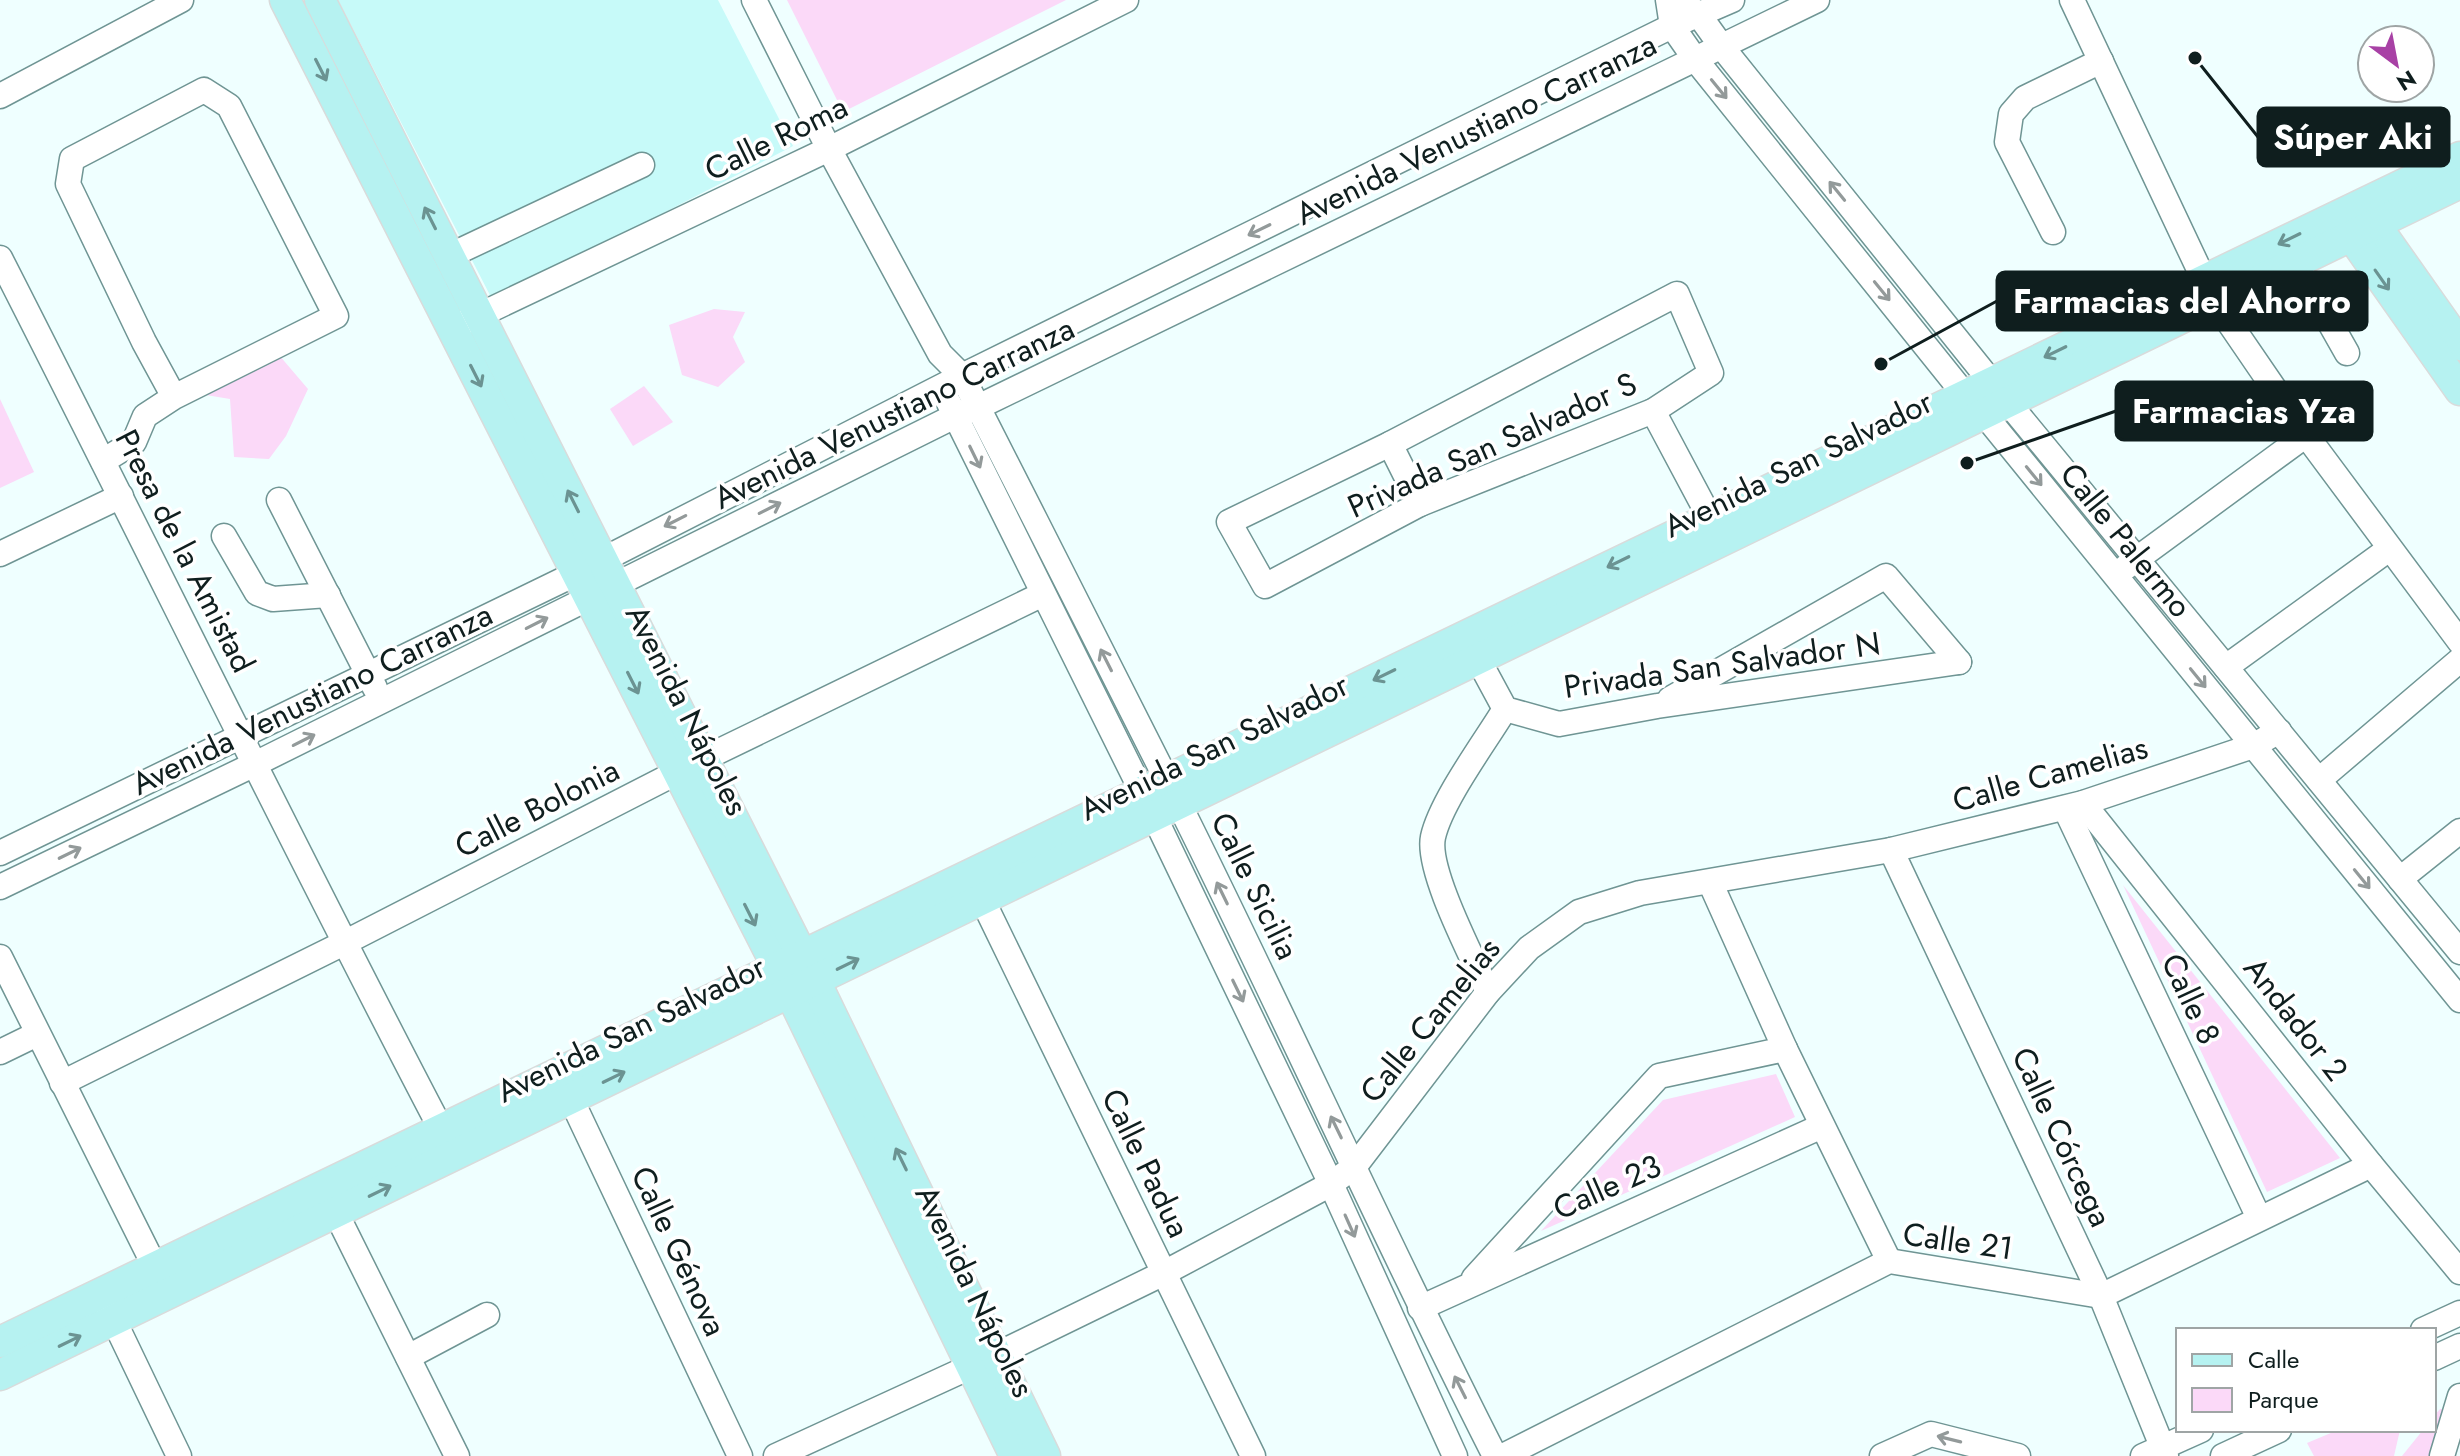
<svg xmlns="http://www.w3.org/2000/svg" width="2460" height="1456" font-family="Jost,sans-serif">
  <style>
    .built { fill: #c7faf9 }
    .green { fill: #fbd9f8 }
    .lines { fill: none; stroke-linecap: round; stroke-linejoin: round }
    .minor-casing { stroke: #6f9594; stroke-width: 27 }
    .major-casing { stroke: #d9dbdb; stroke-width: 33 }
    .minor { stroke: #fff; stroke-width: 24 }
    .major { stroke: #b6f2f1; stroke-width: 30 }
    .oneway { stroke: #6b9392 }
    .oneway2 { stroke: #939a9a }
    .labels { text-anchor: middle; stroke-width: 7; stroke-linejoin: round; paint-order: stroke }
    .street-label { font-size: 32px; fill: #0f1e1e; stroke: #fff }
    .leader { fill: none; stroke: #0f1e1e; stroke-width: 3 }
    .callout-dot { fill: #0f1e1e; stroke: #fff; stroke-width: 3 }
    .callout { fill: #0f1e1e; stroke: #0f1e1e; stroke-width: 3 }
    .callout-label { font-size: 34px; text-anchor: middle; font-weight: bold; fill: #fff }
  </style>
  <rect width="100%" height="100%" fill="#efffff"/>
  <polygon class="built" points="338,0 718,0 793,146 493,301"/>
  <g class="green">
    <polygon points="787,0 1066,0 843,112"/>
    <polygon points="714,309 745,312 733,337 745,362 718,387 682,375 669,325"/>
    <polygon points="279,355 308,389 286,436 269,459 234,457 230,399 188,392"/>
    <polygon points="644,386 673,422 633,446 610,409"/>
    <polygon points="0,399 34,472 0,488"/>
    <polygon points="2123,885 2340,1158 2267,1192"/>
    <polygon points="1776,1074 1795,1117 1541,1231 1663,1100"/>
    <polygon points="2440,1409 2445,1409 2430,1456 2402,1456 2423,1430 2434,1430 2434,1416"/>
    <polygon points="2338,1430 2400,1430 2394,1456 2314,1456 2307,1443"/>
  </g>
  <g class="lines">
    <defs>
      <g id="minor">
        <path d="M754,0L829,149L940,354L962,376C1035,520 1109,663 1181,808C1288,1023 1386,1242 1495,1456"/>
        <polyline points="1668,0 1672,26 1695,59 1965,395 1984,414 2460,1000"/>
        <polyline points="2072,0 2204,280"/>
        <polyline points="1688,6 1699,15 1722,47 1992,383 2460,952"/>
        <polyline points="0,96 181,0"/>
        <polyline points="2053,232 2007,142 2011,114 2025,98 2101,61"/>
        <polyline points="449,256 642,165"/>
        <path d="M0,258C148,548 290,841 441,1129"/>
        <polyline points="2296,263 2347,353"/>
        <polygon points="1677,294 1711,373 1653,411 1420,504 1265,586 1229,522 1390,444"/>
        <polyline points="2215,302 2306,435 2460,642"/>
        <polyline points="465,322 829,149 1126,0"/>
        <polyline points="949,403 1154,816 1331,1184 1455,1456"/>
        <polyline points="1653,411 1710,518"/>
        <polyline points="1390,444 1420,504"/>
        <polyline points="103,461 134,442 145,416 174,397 336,316 229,106 204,90 72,159 68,184 144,342 174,397"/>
        <polyline points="279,500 375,688"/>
        <polyline points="224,536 257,593 273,599 328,595"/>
        <polyline points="0,554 121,496"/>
        <polyline points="2126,567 2306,435"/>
        <polyline points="1478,659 1505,709 1559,724 1657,706 1959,662"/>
        <polyline points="2226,667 2389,549"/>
        <polyline points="1670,699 1886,576 1959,662"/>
        <polyline points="2319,780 2460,660"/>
        <polyline points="2083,803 2371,1165 2460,1272"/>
        <polyline points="2065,808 2259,1218"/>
        <polyline points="1891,850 2101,1296 2166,1456"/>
        <polyline points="0,853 577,573 962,376 1672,26 1732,0"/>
        <polyline points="2400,879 2460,831"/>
        <polyline points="1710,882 1785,1049 1889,1261"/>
        <polyline points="0,887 255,764 955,416 978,407 1817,0"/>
        <polyline points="982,899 1253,1456"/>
        <polyline points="0,957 155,1267"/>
        <path d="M1488,992C1473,958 1426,870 1433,837C1441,801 1485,742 1505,709"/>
        <polyline points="0,1052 37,1034"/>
        <polyline points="563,1082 740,1456"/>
        <polyline points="62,1083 344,943 703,759 1043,594"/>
        <polyline points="328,1197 457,1456"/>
        <polyline points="1474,1278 1659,1076 1785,1049"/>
        <polyline points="107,1306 179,1456"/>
        <polyline points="1420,1308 1822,1126"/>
        <polyline points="2423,1330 2460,1313"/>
        <polyline points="408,1357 487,1315"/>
        <polyline points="2434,1358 2460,1346"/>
        <polyline points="776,1456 996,1355 1164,1273 1331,1184 1355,1166 1488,992 1529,948 1579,912 1640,893 1891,850 2083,803 2253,746 2279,731"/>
        <polyline points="1503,1456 1889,1261 2101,1296 2371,1165"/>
        <polyline points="1882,1456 1931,1434 2018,1456"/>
        <polyline points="2143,1456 2201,1430"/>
        <polyline points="2223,1456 2279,1430"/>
        <polyline points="2442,1456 2460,1396"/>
      </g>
      <g id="major">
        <polyline points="285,0 790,992 1015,1456"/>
        <polyline points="320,0 815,981 1045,1456"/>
        <polyline points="2364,209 2460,345"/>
        <polyline points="2341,221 2460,390"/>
        <polyline points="0,1342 2460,157"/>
        <polyline points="0,1375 2460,183"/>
      </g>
    </defs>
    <use href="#minor" class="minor-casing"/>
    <use href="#major" class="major-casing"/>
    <use href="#minor" class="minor"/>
    <use href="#major" class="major"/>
  </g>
  <defs><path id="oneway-shaft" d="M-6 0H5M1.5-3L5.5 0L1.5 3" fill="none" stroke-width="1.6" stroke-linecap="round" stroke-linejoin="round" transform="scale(2)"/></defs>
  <g class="oneway">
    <use href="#oneway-shaft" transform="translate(321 70) rotate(63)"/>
    <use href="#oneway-shaft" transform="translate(430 218) rotate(-117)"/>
    <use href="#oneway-shaft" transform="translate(2289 239) rotate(154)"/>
    <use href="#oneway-shaft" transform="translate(2382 280) rotate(55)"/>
    <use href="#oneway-shaft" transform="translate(2055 352) rotate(154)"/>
    <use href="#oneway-shaft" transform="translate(476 376) rotate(63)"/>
    <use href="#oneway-shaft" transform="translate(573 501) rotate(-117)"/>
    <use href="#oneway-shaft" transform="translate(1618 562) rotate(154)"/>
    <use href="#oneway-shaft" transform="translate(1384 675) rotate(154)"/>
    <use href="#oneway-shaft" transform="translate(633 683) rotate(63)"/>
    <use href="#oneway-shaft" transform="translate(750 915) rotate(63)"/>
    <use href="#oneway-shaft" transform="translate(848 964) rotate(-26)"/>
    <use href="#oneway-shaft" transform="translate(614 1077) rotate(-26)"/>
    <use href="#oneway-shaft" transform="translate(901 1159) rotate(-116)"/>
    <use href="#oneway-shaft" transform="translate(380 1191) rotate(-26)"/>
    <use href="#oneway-shaft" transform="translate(70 1341) rotate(-26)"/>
  </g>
  <g class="oneway2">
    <use href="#oneway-shaft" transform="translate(1719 89) rotate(51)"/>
    <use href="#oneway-shaft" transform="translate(1837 191) rotate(-129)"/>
    <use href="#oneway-shaft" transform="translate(1259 230) rotate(154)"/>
    <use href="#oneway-shaft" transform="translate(1882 291) rotate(51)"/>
    <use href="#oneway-shaft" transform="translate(975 457) rotate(64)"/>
    <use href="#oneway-shaft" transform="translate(2034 476) rotate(51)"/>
    <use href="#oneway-shaft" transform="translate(770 508) rotate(-27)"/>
    <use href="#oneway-shaft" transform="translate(675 521) rotate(153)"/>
    <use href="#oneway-shaft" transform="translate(537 623) rotate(-27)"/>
    <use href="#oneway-shaft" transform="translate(1106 660) rotate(-117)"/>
    <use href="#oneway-shaft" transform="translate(2198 678) rotate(51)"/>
    <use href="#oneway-shaft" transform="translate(304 740) rotate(-27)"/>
    <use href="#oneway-shaft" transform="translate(70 853) rotate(-26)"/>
    <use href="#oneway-shaft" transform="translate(2362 879) rotate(51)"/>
    <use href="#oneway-shaft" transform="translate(1222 893) rotate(-116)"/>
    <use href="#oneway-shaft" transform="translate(1238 991) rotate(64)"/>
    <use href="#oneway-shaft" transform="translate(1336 1127) rotate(-116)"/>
    <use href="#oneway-shaft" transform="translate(1350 1226) rotate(66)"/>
    <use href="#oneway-shaft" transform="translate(1460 1387) rotate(-117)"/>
    <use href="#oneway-shaft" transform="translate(1949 1439) rotate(-166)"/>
  </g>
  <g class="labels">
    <g class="street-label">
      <text transform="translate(1476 129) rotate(-26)" y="11">Avenida Venustiano Carranza</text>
      <text transform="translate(776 138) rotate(-26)" y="11">Calle Roma</text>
      <text transform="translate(894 413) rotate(-26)" y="11">Avenida Venustiano Carranza</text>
      <text transform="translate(1492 445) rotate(-24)" y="11">Privada San Salvador S</text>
      <text transform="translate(1798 464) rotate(-26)" y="11">Avenida San Salvador</text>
      <text transform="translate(2126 540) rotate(51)" y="11">Calle Palermo</text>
      <text transform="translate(185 551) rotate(63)" y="11">Presa de la Amistad</text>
      <text transform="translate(1722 665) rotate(-8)" y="11">Privada San Salvador N</text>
      <text transform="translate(312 699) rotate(-26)" y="11">Avenida Venustiano Carranza</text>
      <text transform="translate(687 710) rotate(63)" y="11">Avenida Nápoles</text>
      <text transform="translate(1214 747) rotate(-26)" y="11">Avenida San Salvador</text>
      <text transform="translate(2050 774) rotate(-16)" y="11">Calle Camelias</text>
      <text transform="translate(537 808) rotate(-27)" y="11">Calle Bolonia</text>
      <text transform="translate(1255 886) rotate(64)" y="11">Calle Sicilia</text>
      <text transform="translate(2191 999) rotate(65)" y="11">Calle 8</text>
      <text transform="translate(2296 1019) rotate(52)" y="11">Andador 2</text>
      <text transform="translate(1430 1020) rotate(-51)" y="11">Calle Camelias</text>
      <text transform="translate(631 1029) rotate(-26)" y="11">Avenida San Salvador</text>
      <text transform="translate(2062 1137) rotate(65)" y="11">Calle Córcega</text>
      <text transform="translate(1146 1163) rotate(64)" y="11">Calle Padua</text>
      <text transform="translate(1607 1187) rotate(-24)" y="11">Calle 23</text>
      <text transform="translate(1958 1241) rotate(8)" y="11">Calle 21</text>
      <text transform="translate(679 1251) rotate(65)" y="11">Calle Génova</text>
      <text transform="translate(975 1291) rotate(64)" y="11">Avenida Nápoles</text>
    </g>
  </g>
  <path class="leader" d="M2195 58L2258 137M1881 364L1997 301M1967 463L2116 411"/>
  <g class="callout-dot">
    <circle cx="2195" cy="58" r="8"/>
    <circle cx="1881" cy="364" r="8"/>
    <circle cx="1967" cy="463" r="8"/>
  </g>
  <g class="callout">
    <rect x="2258" y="108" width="191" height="58" rx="8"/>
    <rect x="1997" y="272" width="370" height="58" rx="8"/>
    <rect x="2116" y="382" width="256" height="58" rx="8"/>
  </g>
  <g class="callout-label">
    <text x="2353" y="149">Súper Aki</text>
    <text x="2182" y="313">Farmacias del Ahorro</text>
    <text x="2244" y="423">Farmacias Yza</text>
  </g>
  <rect x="2176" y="1328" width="260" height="104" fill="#ffffff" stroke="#9fa5a5" stroke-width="2"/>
  <rect x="2192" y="1354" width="40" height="12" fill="#b6f2f1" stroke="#9fa5a5" stroke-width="2"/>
  <text x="2248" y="1368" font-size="24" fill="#0f1e1e">Calle</text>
  <rect x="2192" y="1388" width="40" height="24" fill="#fbd9f8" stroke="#9fa5a5" stroke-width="2"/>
  <text x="2248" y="1408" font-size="24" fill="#0f1e1e">Parque</text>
  <g transform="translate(2396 64) rotate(148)"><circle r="38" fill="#ffffff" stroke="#9fa5a5" stroke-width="2"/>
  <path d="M0-6L14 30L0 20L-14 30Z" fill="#a841a5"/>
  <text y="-12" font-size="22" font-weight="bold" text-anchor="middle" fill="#0f1e1e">N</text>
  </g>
</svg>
